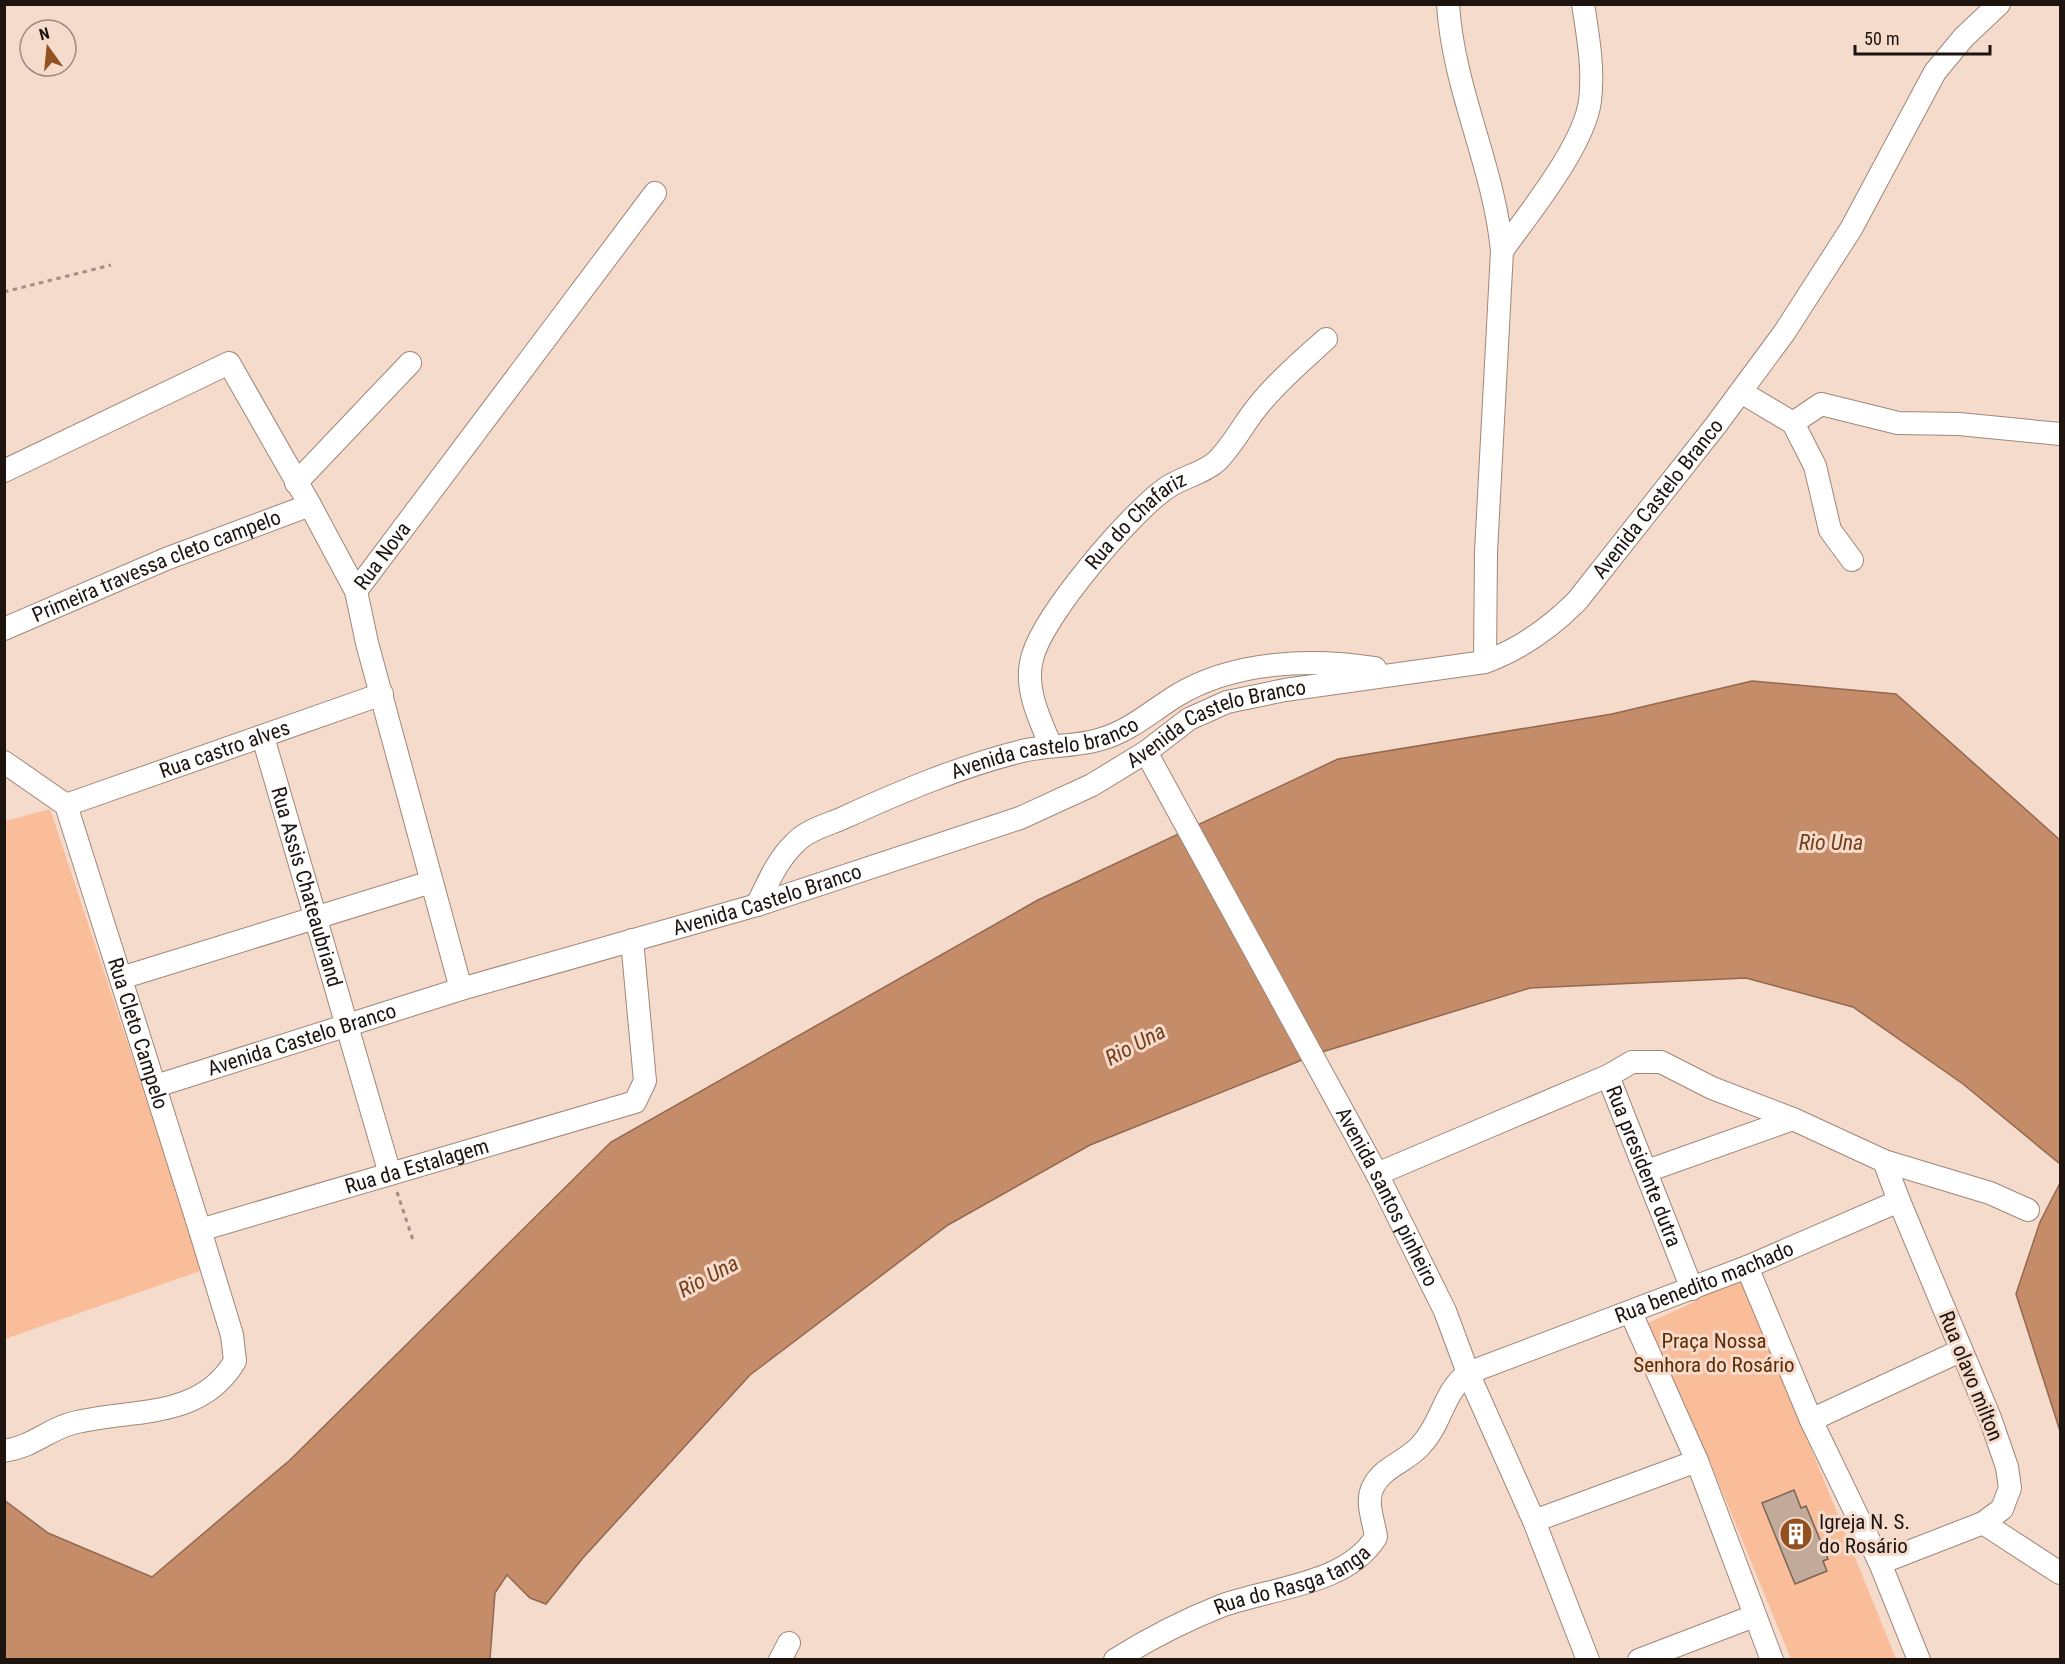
<svg xmlns="http://www.w3.org/2000/svg" width="2065" height="1664" font-family="'Roboto Condensed',sans-serif">
  <style>
    .green { fill: #f9bd99 }
    .water { fill: #c58c6a; stroke: #93684f; stroke-width: 1.5 }
    .building { fill: #c2aa9b; stroke: #7a6456; stroke-width: 1.5 }
    .lines { fill: none; stroke-linecap: round; stroke-linejoin: round }
    .minor-casing { stroke: #9f8779; stroke-width: 24 }
    .path { stroke: #a39085; stroke-width: 3; stroke-dasharray: 4.5 4.5; stroke-linecap: butt }
    .minor { stroke: #fff; stroke-width: 22 }
    .labels { text-anchor: middle; stroke-width: 6; stroke-linejoin: round; paint-order: stroke }
    .street-label { font-size: 21px; fill: #1d140f; stroke: #f5dbcc }
    .park-label { font-size: 21px; fill: #5f2b00; stroke: #f5dbcc }
    .poi-label { font-size: 21px; fill: #1d140f; stroke: #f5dbcc; text-anchor: start }
    .water-label { font-size: 22px; font-style: italic; fill: #763f19; stroke: #f5dbcc }
  </style>
  <rect width="100%" height="100%" fill="#f5dbcc"/>
  <g class="green">
    <polygon points="50,809 203,1270 5,1339 5,821"/>
    <polygon points="1740,1272 1896,1659 1791,1659 1708,1457 1639,1327 1692,1303"/>
  </g>
  <g class="water">
    <polygon points="1752,681 1896,694 2060,840 2060,1164 1963,1084 1853,1007 1746,978 1530,988 1322,1052 1090,1145 948,1225 750,1375 582,1559 546,1604 530,1598 507,1575 495,1593 490,1659 5,1659 4,1500 48,1533 152,1577 290,1460 611,1142 1038,900 1338,759 1612,714"/>
    <polygon points="2060,1183 2060,1431 2016,1294 2040,1222"/>
  </g>
  <polygon class="building" points="1794,1490 1801,1508 1806,1506 1828,1559 1823,1561 1827,1571 1795,1584 1762,1503"/>
  <g class="lines">
    <defs>
      <g id="minor">
        <path d="M1448,4C1453,89 1494,166 1502,251L1486,552L1485,662"/>
        <path d="M1502,251C1529,213 1584,146 1590,101C1594,69 1588,36 1583,4"/>
        <polyline points="1741,392 1793,423 1815,466 1830,530 1852,560"/>
        <polyline points="1793,423 1821,404 1898,423 1959,424 2060,434"/>
        <polyline points="4,471 229,363 310,505 356,591 367,643 461,989"/>
        <polyline points="296,483 410,363"/>
        <path id="s1" d="M356,591L655,193"/>
        <path id="s2" d="M4,629L166,559L310,505"/>
        <path id="s3" d="M263,737L390,1174"/>
        <path id="s4" d="M1051,746C1039,718 1023,686 1033,655C1046,612 1129,515 1165,489C1181,477 1203,474 1217,461C1233,445 1244,423 1258,406C1278,381 1303,360 1326,339"/>
        <path id="s5" d="M1146,752L1377,1174L1445,1311L1468,1373L1534,1521L1588,1660"/>
        <path id="s6" d="M4,762L66,805L200,1230L232,1335L235,1361C200,1421 130,1408 73,1423C46,1430 35,1446 4,1451"/>
        <path id="s7" d="M66,805L382,694"/>
        <path id="s8" d="M757,905C768,883 777,860 795,843C807,830 827,825 843,818C900,792 961,766 1022,751C1047,745 1073,747 1098,740C1129,732 1150,712 1176,696C1233,661 1310,658 1375,668"/>
        <polyline points="121,978 431,882"/>
        <polyline points="1608,1076 1632,1062 1661,1062 1712,1088 1793,1119 1884,1161 1990,1193 2028,1210"/>
        <path id="s9" d="M156,1086L461,989L757,905L1020,818L1092,785L1146,752L1189,719L1227,702L1285,690L1485,662C1521,649 1550,628 1577,601L1716,425L1784,333L1851,229L1935,72L1964,37L1999,4"/>
        <polyline points="1647,1171 1793,1119"/>
        <path id="s10" d="M1377,1174L1608,1076L1692,1289"/>
        <path id="s11" d="M200,1230L635,1102L645,1081L632,940"/>
        <polyline points="1747,1267 1811,1420 1880,1563 1919,1660"/>
        <polyline points="1631,1313 1697,1461 1772,1660"/>
        <polyline points="1811,1420 1960,1351"/>
        <polyline points="1534,1521 1697,1461"/>
        <polyline points="1983,1523 2060,1573"/>
        <polyline points="1880,1563 1983,1523 2002,1509 2010,1488 2007,1467 1990,1418 1899,1201"/>
        <polyline points="780,1660 789,1643"/>
        <path id="s12" d="M1115,1660C1150,1638 1183,1621 1221,1606C1269,1588 1347,1585 1376,1537C1374,1521 1365,1502 1373,1487C1382,1467 1408,1461 1421,1445C1442,1423 1443,1392 1468,1373L1747,1267L1899,1201L1884,1161"/>
        <polyline points="1639,1660 1754,1616"/>
      </g>
    </defs>
    <use href="#minor" class="minor-casing"/>
    <g class="path">
      <polyline points="4,292 111,265"/>
      <polyline points="397,1192 413,1240"/>
    </g>
    <use href="#minor" class="minor"/>
  </g>
  <defs>
    <symbol id="building-disc" viewBox="-11 -11 22 22"><circle r="9.5" fill="#935021" stroke="#f5dbcc"/><path d="M-4-6H4V6H1V3H-1V6H-4ZM-2.5-4.3h1.7v1.8h-1.7ZM.8-4.3h1.7v1.8H.8ZM-2.5-1h1.7V.8h-1.7ZM.8-1h1.7V.8H.8Z" fill="#fff"/></symbol>
  </defs>
  <g fill-rule="evenodd">
    <use href="#building-disc" x="1777" y="1515" width="38" height="38"/>
  </g>
  <g class="labels">
    <g class="street-label">
      <text dy="7" stroke="none"><textPath href="#s9" startOffset="1646">Avenida Castelo Branco</textPath></text>
      <text dy="7" stroke="none"><textPath href="#s4" startOffset="266">Rua do Chafariz</textPath></text>
      <text dy="7" stroke="none"><textPath href="#s1" startOffset="44">Rua Nova</textPath></text>
      <text dy="7" stroke="none"><textPath href="#s2" startOffset="165">Primeira travessa cleto campelo</textPath></text>
      <text dy="7" stroke="none"><textPath href="#s9" startOffset="1125">Avenida Castelo Branco</textPath></text>
      <text dy="7" stroke="none"><textPath href="#s8" startOffset="342">Avenida castelo branco</textPath></text>
      <text dy="7" stroke="none"><textPath href="#s7" startOffset="168">Rua castro alves</textPath></text>
      <text dy="7" stroke="none"><textPath href="#s3" startOffset="156">Rua Assis Chateaubriand</textPath></text>
      <text dy="7" stroke="none"><textPath href="#s9" startOffset="639">Avenida Castelo Branco</textPath></text>
      <text dy="7" stroke="none"><textPath href="#s6" startOffset="315">Rua Cleto Campelo</textPath></text>
      <text dy="7" stroke="none"><textPath href="#s9" startOffset="153">Avenida Castelo Branco</textPath></text>
      <text dy="7" stroke="none"><textPath href="#s11" startOffset="226">Rua da Estalagem</textPath></text>
      <text dy="7" stroke="none"><textPath href="#s10" startOffset="348">Rua presidente dutra</textPath></text>
      <text dy="7" stroke="none"><textPath href="#s5" startOffset="506">Avenida santos pinheiro</textPath></text>
      <text dy="7" stroke="none"><textPath href="#s12" startOffset="748">Rua benedito machado</textPath></text>
      <text transform="translate(1971 1376) rotate(68)" y="7">Rua olavo milton</text>
      <text dy="7" stroke="none"><textPath href="#s12" startOffset="195">Rua do Rasga tanga</textPath></text>
    </g>
    <g class="park-label">
      <text x="1714" y="1348">Praça Nossa<tspan x="1714" dy="24">Senhora do Rosário</tspan></text>
    </g>
    <g class="poi-label">
      <text x="1819" y="1529">Igreja N. S.<tspan x="1819" dy="24">do Rosário</tspan></text>
    </g>
    <g class="water-label">
      <text x="1831" y="850">Rio Una</text>
      <text transform="translate(1135 1044) rotate(-28)" y="8">Rio Una</text>
      <text transform="translate(708 1276) rotate(-28)" y="8">Rio Una</text>
    </g>
  </g>
  <rect width="2065" height="1664" fill="none" stroke="#1d140f" stroke-width="12"/>
  <g transform="translate(48 48) rotate(345)"><circle r="28" fill="#f5dbcc" stroke="#9f8b80" stroke-width="1.5"/>
  <path d="M0-4.5L10 22L0 15L-10 22Z" fill="#935021"/>
  <text y="-9" font-size="16" font-weight="bold" text-anchor="middle" fill="#1d140f">N</text>
  </g>
  <path d="M1855 45v9h135v-9" fill="none" stroke="#1d140f" stroke-width="3"/>
  <text x="1864" y="45" font-size="18" fill="#1d140f" stroke="#f5dbcc" stroke-width="4.5" paint-order="stroke">50 m</text>
</svg>
